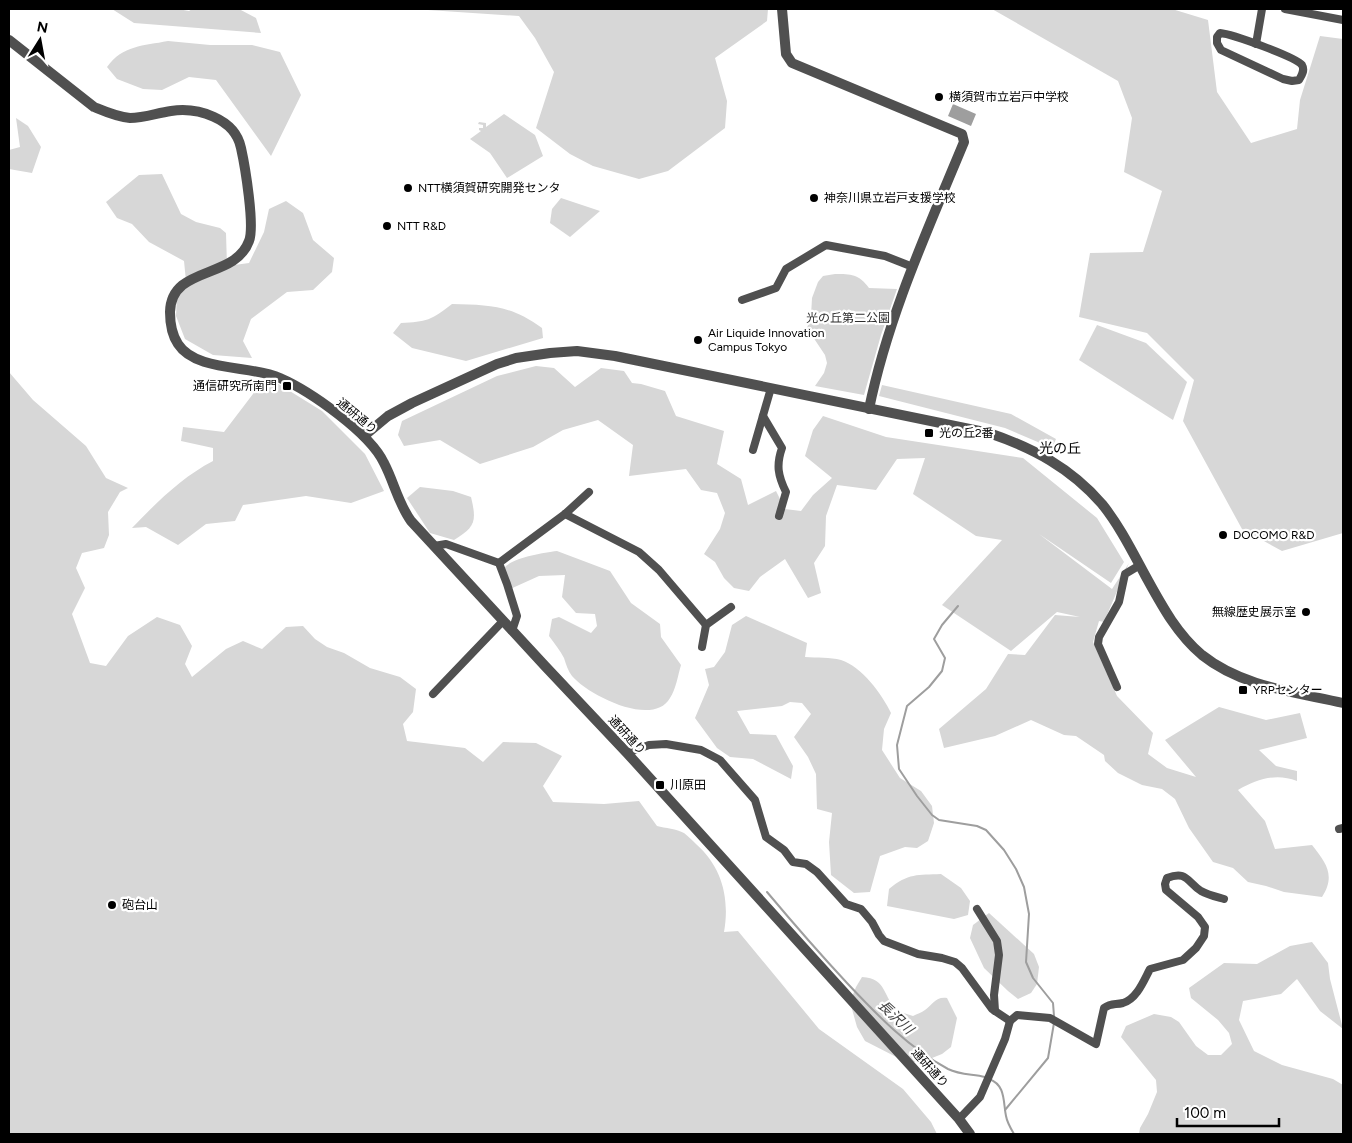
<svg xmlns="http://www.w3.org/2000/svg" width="1352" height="1143" font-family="Figtree,'Noto Sans JP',sans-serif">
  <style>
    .green { fill: #d7d7d7 }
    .water { fill: #9e9e9e }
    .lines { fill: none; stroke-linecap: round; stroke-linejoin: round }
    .stream { stroke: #9e9e9e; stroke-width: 2 }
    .minor { stroke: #505050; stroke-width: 8 }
    .tertiary { stroke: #505050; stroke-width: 10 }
    .poi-dot { fill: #000; stroke: #fff; stroke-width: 2 }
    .labels { text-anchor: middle; stroke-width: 4.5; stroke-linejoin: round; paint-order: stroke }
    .poi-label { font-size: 12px; fill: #000; stroke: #fff; text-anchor: start }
    .park-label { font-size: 12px; fill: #2e2e2e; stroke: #fff }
    .street-label { font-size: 12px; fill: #000; stroke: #fff }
    .neighbourhood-label { font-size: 14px; fill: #000; stroke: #fff }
    .water-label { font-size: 14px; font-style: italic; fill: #3f3f3f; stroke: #fff }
  </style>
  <rect width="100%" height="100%" fill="#fff"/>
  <g class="green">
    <polygon points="112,9 178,9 189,11 192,9 239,9 256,18 261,33 134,23"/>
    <polygon points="413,9 768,9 767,21 715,58 727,101 725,128 668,171 639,179 593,166 570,154 536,128 554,72 535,38 519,16"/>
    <polygon points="992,9 1172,9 1208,20 1217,92 1251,143 1297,129 1300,100 1320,36 1343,39 1343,533 1282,551 1242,529 1183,421 1194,380 1147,333 1079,317 1090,253 1143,252 1162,191 1124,172 1132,118 1118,81"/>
    <path d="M168,41L210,45H252L280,52L301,95L271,156L216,80L189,77L162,90L143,89L117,79L107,67C123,45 143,46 168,41Z"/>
    <polygon points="504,114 535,135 543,156 507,178 490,153 470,139 481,131 479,130 479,128 483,128 483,125 478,124 479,122 486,123 486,127"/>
    <polygon points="16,118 28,126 41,147 32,173 9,169 9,150 20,147"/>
    <polygon points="162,174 181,214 196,222 220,228 226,233 227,266 249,263 264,232 269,209 286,201 303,213 313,240 334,258 332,272 313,290 287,292 251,319 243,341 252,358 213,355 185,339 176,316 177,294 186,281 184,261 149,242 132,224 117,218 106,202 139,175"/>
    <polygon points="561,198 600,211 570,237 550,223 552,209"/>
    <path d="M835,274C851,274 859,274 869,288L897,289L881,335L864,395L815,386L824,373L827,363L825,355L807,328L811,316L812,298L818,282L823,276Z"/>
    <path d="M452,304C490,305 510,305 542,328L543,338L466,361L412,348L393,333L401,323C426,322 432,320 452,304Z"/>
    <polygon points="1097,325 1146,343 1187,382 1173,420 1079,360"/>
    <path d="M536,366L554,368L575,387L601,368L624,371L632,383L641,384L665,391L676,416L724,431L717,464L741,479L748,505L776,491L785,509L801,511L813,495L832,478L805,456L813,430L823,416L886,437L1023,458L1097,518L1124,562L1111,583L1039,534L1112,589L1129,563L1104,622L1099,621L1093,642L1117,696L1153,733L1148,754L1167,768L1196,777L1165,740L1219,707L1266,720L1300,713L1307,738L1259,750L1276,766L1297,771V781C1276,773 1257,779 1238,790L1265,821L1275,849L1312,845C1326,863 1336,875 1322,897L1284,892L1266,886L1248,882L1233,868L1213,862L1189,828L1175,799L1162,789L1142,785L1118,773L1105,761L1104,755L1076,736L1064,735L1031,720L995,736L944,748L939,729L986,689L1008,654L1025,655L1055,615L1080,617L1057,612L1011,651L942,605L1002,540L976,536L913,494L925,458L897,459L876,490L837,485L826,516L825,546L814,563L821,593L808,598L785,559L760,577L749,591L734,588L724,578L715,562L704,554L720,529L725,513L717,493L701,490L686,469L629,476L633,445L598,420L563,430L533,447L480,464L440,440L404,446L398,435L402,421L497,376Z"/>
    <path d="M9,372L33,400L86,446L106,478L128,488L120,492L108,512L109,535L104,548L82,553L76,568L85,588L72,614L90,663L106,666L128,636L157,617L180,625L192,646L185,664L192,677L226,649L243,641L262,649L286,627L303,626L315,639L327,647L344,653L370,668L400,677L416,689L413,712L403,724L407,741L465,748L483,762L503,742L536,743L562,756L543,786L553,802L604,804L639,801L657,826C665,828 677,829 684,833C688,836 692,840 696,844C722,867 730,898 724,932L738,931L819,1029L903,1089L931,1122L937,1134H9Z"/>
    <path d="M272,380L322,411L365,454L384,491L351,503L306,496L243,505L235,521L206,524L178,545L146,527L132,528C156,503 182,477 213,461V448L181,441L183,427L224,432L259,386Z"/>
    <polygon points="882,385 1011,414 1056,439 1052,448 1005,428 879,396"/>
    <path d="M420,487L453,491L471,497C477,522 475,527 454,540L430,533L407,498Z"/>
    <path d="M557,551L610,571L631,603L660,624L661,637L681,665C678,675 676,689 670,698C653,728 588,695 572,676C568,671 566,664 564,658C560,650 554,643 549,636L552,619L559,617L591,633L597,626L595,614L576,613L562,597L565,575L539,576L508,590L500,577C501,574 503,569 506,566C516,557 543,553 557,551Z"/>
    <path d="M746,616L807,643L805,657C817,658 830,657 841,660C862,667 882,694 891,713L884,729L882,750L900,778L921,791L932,806L934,823L928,841L917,848L905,847L880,856L870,892L854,893L831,875L829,842L832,813L817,809L816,774L808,757L794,737L811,714L802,703L790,702L782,706L737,711L750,734L776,735L793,766L791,779L753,759L730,757L717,748L695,718L709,685L705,669L714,667L725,652L732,625Z"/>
    <path d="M941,874L961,888L970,901L968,915L954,919L887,906L889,889C908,873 918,875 941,874Z"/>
    <polygon points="989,913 1034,954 1039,967 1037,984 1031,993 1018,999 1008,991 984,968 970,938 973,925"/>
    <polygon points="1312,942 1328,963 1330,979 1343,1029 1320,1011 1297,979 1281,994 1243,1001 1239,1020 1254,1051 1282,1065 1333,1079 1343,1085 1343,1134 1139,1134 1140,1128 1148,1114 1157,1092 1156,1080 1121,1037 1126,1026 1154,1014 1171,1017 1179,1022 1196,1046 1208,1055 1221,1055 1232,1044 1229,1033 1218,1020 1191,998 1189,988 1224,963 1257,964 1290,946"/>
    <path d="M862,977C888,978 882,998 898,1010C902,1013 908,1014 913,1016C916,1014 921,1013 925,1010C932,1005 936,996 947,998L957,1018L951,1047L942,1054L922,1062H906L865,1041L857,1027L850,1002L856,987Z"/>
  </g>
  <polygon class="water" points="953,104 976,114 971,126 948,116"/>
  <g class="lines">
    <g class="stream">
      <polyline points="958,606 942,625 934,639 945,658 942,671 929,687 907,706 897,745 899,769 917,796 932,815 939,820 977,826 986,830 1004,850 1016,869 1024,887 1029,914 1026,962 1033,978 1053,1003 1054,1016"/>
      <path d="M767,892C793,923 820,954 847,983C878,1016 909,1048 948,1069C960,1075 972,1074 985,1077"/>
      <path d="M989,1079C1006,1085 1003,1102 1006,1116C1007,1122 1011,1129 1014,1134"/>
      <polyline points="1005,1110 1048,1058 1054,1023"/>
    </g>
    <g class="minor">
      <polyline points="1285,9 1343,20"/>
      <path d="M1220,33C1232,34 1296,57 1302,65C1305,70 1302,75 1299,80L1292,81L1283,79L1221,50L1217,43V37Z"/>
      <polyline points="1256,44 1262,9"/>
      <polyline points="742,300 776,288 786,269 826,245 885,256 913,267"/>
      <path d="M763,416L782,448C776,465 778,476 786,492L779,516"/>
      <polyline points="753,450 771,388"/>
      <polyline points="565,514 639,552 659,570 706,625"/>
      <polyline points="434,546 446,544 499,563 507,584 517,616 512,631"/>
      <polyline points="499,563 565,514 589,492"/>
      <polyline points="702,647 706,625 731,607"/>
      <polyline points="1117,687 1098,644 1099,637 1119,602 1125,574 1140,565"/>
      <polyline points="433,694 503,621"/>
      <path d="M627,753L649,745L666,744L701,750L720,760L755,800L766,837L784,850L793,862L806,864L817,872L846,904L861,909L872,922L879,935L884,941L918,954L942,958L955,962L962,968L992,1009L1010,1021L1017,1015L1050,1018L1096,1044L1104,1008C1111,1003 1115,1005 1123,1003C1137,999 1144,980 1150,969L1183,960L1196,948L1204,936L1205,927L1198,917L1166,890L1165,884L1167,878C1187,870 1187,882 1201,891C1208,895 1217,897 1224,899"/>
      <polyline points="1339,829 1343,828"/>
      <polyline points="977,909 997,941 999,955 994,995 995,1011"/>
      <polyline points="959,1119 980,1097 1005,1039 1010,1021"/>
    </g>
    <g class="tertiary">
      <path d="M782,9L786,54L792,63L962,134L964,142C928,229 888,316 869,409"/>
      <path d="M9,40L94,107C106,112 117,117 130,118C144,118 157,113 171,111C197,107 235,118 241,148C245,166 255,226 249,241C235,280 171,265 170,312C170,322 172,335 178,344C196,372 251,365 280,378C310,391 370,433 384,463C394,482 398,503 411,521L545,666L627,753L959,1119L970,1134"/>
      <path d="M364,436L388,416L412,403L497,364L516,358L550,353L577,351L615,356L989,433C1033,448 1071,468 1102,504C1119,525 1132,551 1145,575C1161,604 1176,633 1202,655C1242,687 1295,692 1343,703"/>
    </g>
  </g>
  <g class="poi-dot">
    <circle cx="939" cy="97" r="5"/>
    <circle cx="408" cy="188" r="5"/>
    <circle cx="814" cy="198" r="5"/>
    <circle cx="387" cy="226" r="5"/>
    <circle cx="698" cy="340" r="5"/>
    <rect x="282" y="381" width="10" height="10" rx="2.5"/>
    <rect x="924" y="428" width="10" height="10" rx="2.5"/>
    <circle cx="1223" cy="535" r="5"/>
    <circle cx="1306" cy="612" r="5"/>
    <rect x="1238" y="685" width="10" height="10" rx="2.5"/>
    <rect x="655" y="780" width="10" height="10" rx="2.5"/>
    <circle cx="112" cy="905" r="5"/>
  </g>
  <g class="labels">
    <g class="poi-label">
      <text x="949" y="101">横須賀市立岩戸中学校</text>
      <text x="418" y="192">NTT横須賀研究開発センタ</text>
      <text x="824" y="202">神奈川県立岩戸支援学校</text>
      <text x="397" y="230">NTT R&amp;D</text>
      <text x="708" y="337">Air Liquide Innovation<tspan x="708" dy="14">Campus Tokyo</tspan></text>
      <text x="277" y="390" text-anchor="end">通信研究所南門</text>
      <text x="939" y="437">光の丘2番</text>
      <text x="1233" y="539">DOCOMO R&amp;D</text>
      <text x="1296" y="616" text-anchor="end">無線歴史展示室</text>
      <text x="1253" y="694">YRPセンター</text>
      <text x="670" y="789">川原田</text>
      <text x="122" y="909">砲台山</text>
    </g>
    <g class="park-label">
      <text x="848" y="322">光の丘第二公園</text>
    </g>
    <g class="street-label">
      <text transform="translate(357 416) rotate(40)" y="4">通研通り</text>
      <text transform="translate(627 735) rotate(47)" y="4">通研通り</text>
      <text transform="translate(930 1068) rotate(48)" y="4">通研通り</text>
    </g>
    <g class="neighbourhood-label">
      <text x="1060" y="453">光の丘</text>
    </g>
    <g class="water-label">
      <text transform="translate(896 1017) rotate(43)" y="5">長沢川</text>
    </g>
  </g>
  <rect width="1352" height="1143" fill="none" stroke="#000000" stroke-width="20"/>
  <g transform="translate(40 40) rotate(11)" stroke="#ffffff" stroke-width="4" paint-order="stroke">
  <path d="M0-4L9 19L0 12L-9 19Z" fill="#000000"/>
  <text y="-8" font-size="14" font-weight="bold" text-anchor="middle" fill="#000000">N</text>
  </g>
  <path d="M1177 1118v8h102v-8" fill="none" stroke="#000000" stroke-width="2.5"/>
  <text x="1184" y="1118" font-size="15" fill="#000000" stroke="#ffffff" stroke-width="4" paint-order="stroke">100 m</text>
</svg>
